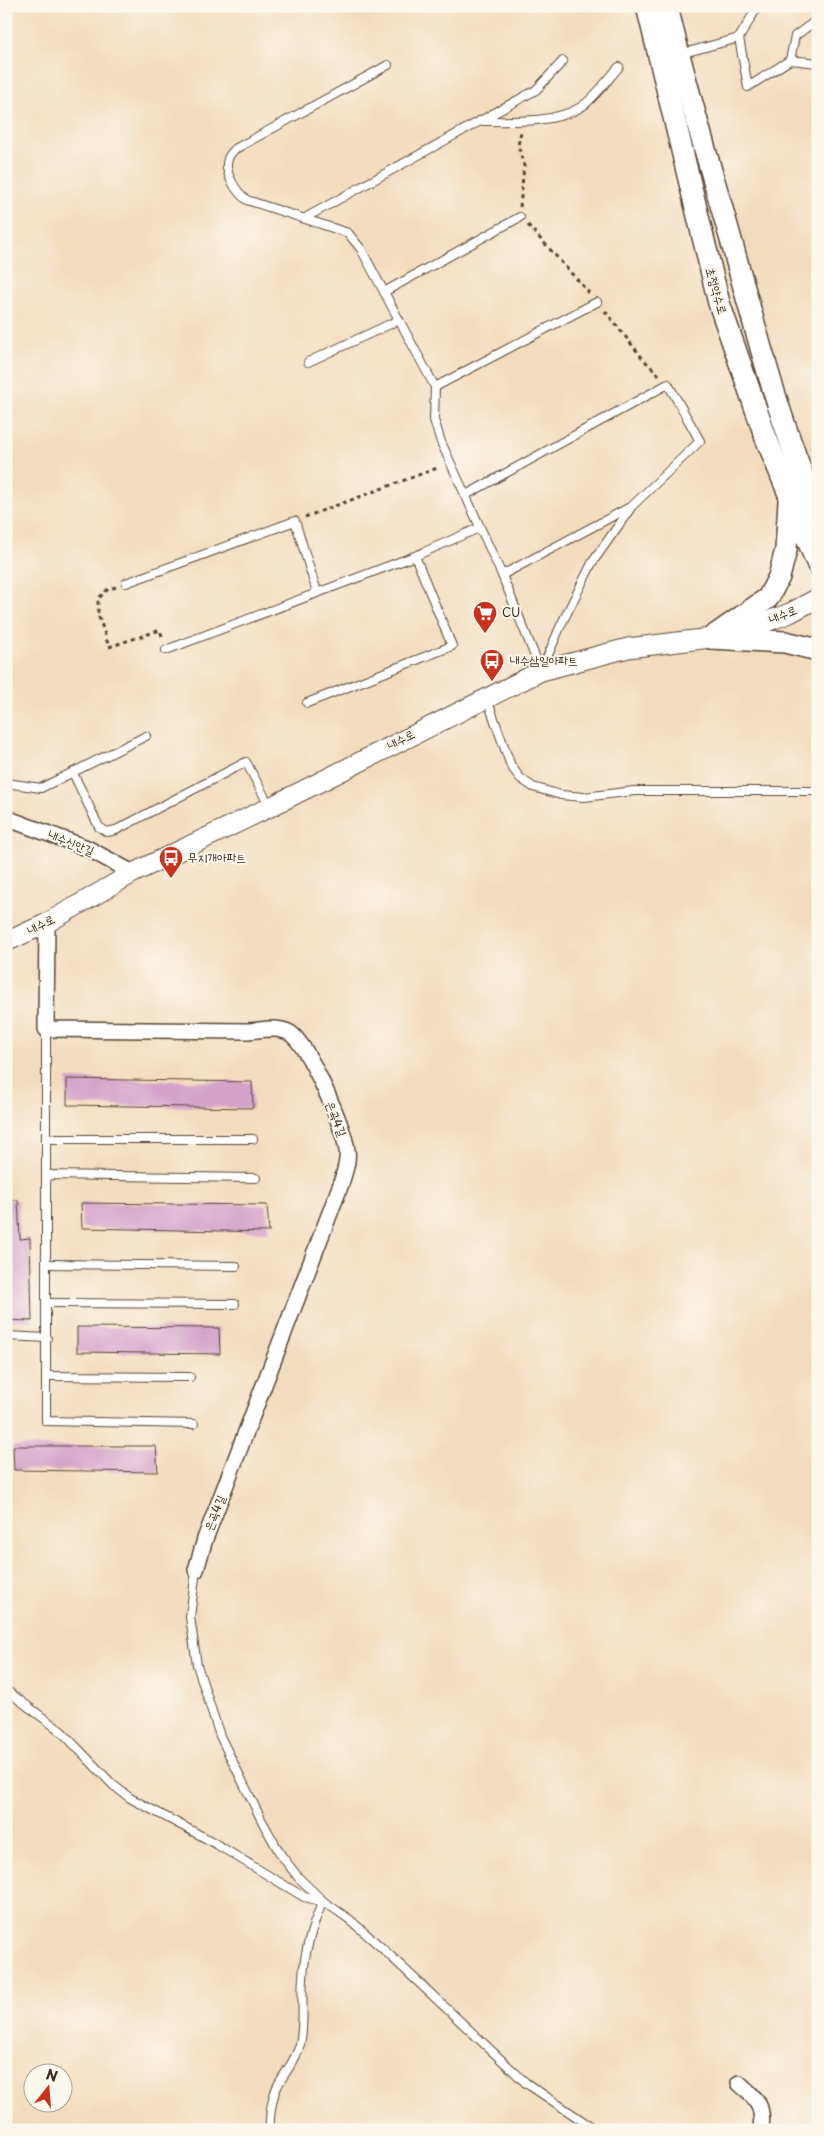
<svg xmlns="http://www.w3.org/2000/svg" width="824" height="2136" font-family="'Playpen Sans','Poor Story',sans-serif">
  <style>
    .building { fill: #d4a2cb }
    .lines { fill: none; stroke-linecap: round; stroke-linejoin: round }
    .service-casing { stroke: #574536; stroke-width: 10 }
    .minor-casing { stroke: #574536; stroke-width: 18 }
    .tertiary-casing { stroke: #574536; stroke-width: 21 }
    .secondary-casing { stroke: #574536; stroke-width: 24 }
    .path { stroke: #574536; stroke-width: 3; stroke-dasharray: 4 4; stroke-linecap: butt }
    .service { stroke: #fff; stroke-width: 8 }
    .minor { stroke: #fff; stroke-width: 15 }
    .tertiary { stroke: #fff; stroke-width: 19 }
    .secondary { stroke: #fff; stroke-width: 21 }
    .labels { text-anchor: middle; stroke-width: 4; stroke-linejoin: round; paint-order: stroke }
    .street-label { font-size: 12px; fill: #3b2a1e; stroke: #fbf7ec }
    .poi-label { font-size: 12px; fill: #3b2a1e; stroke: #fbf7ec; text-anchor: start }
  </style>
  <rect width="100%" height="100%" fill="#fbf7ec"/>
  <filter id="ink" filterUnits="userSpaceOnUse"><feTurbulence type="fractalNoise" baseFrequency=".02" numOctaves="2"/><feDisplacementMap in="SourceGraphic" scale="10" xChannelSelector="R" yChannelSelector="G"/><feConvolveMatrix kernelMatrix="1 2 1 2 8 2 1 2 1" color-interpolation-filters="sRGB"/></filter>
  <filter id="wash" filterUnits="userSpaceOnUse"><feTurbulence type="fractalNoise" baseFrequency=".0096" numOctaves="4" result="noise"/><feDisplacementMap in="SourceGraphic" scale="20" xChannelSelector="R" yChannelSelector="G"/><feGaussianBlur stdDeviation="1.12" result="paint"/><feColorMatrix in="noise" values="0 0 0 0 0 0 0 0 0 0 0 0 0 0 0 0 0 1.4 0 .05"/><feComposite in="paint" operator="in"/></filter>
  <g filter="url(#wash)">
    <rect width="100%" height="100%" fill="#f3dcbd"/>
    <g id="blocks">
      <g class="building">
        <polygon points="67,1079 252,1082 253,1108 67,1105"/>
        <polygon points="6,1200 18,1200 20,1239 30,1238 32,1321 6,1320"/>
        <polygon points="81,1203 267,1205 269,1232 82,1228"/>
        <polygon points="77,1327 219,1328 220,1354 77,1352"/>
        <polygon points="13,1446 156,1446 158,1472 14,1470"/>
      </g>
    </g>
  </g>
  <g filter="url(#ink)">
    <use href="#blocks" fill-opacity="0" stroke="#574536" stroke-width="1"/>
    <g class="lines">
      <defs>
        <g id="service">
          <polyline points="739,38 748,87 790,60 795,36 818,19"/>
          <polyline points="680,54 739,38 758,6"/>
          <polyline points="790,60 818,63"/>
          <path d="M388,65L235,149C233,151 229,155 228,159C223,172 237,193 247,200L348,233L361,249L435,387L434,420L441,442L502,575L541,671"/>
          <path d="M480,121C510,121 554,124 581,107C592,101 609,78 619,67"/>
          <polyline points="305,218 536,90 563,61"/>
          <polyline points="384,292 520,217"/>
          <polyline points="308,362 399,320"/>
          <polyline points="435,387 597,302"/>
          <polyline points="466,495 668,384 700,441 632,506 502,575"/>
          <polyline points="126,583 295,521 317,592"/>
          <polyline points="166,650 415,556 479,528"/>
          <polyline points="542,669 561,625 592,563 630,509"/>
          <polyline points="487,699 511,766 520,778 533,787 561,795 584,797 634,791 818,791"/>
          <polyline points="307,703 452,646 415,556"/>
          <polyline points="73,773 99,827 107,832 116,830 246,762 270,807"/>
          <polyline points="6,783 41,788 146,736"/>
          <polyline points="46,1029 46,1421 194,1424"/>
          <polyline points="46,1139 253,1139"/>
          <polyline points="46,1175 256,1178"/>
          <polyline points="47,1264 236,1266"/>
          <polyline points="47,1303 235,1304"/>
          <polyline points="6,1336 47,1338"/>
          <polyline points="47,1376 190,1377"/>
          <polyline points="196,1570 190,1617 197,1665 220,1736 263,1823 281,1855 298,1877 323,1901 349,1919 382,1948 526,2083 596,2130"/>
          <polyline points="6,1690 62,1732 113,1785 130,1798 211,1841 304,1897 321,1901"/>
          <path d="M270,2130C269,2116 272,2097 278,2085C286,2070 296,2061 300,2044C305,2024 301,2000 303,1979C304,1952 312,1926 323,1901"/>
        </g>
        <g id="minor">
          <polyline points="6,818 87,848 133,873"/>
          <path d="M47,923L46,1029L248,1031C262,1030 278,1026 290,1033C309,1046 343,1126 347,1150C349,1161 344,1173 341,1184L205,1539L196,1570"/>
          <path d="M739,2083C757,2099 764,2105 761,2130"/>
        </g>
        <polyline id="tertiary" points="6,942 47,923 133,873 270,807 541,671 628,648 711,638 758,625 790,613 818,598"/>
        <g id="secondary">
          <polyline points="647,6 719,303 766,438 818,565"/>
          <path d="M667,6C685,85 709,162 731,240C756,331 780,425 818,513"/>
          <polyline points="711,638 768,598 779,577 786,550 789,501"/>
          <polyline points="711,638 785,642 818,650"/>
        </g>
      </defs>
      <use href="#service" class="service-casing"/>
      <use href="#minor" class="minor-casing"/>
      <use href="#tertiary" class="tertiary-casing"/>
      <use href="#secondary" class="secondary-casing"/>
      <g class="path">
        <polyline points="520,207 524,166 518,145 521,132"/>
        <polyline points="528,225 589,293"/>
        <polyline points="605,311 644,360 659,375"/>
        <polyline points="305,517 440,467"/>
        <polyline points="116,587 107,590 98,599 98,614 109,647 160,630 163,639"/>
      </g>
      <use href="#service" class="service"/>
      <use href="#minor" class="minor"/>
      <use href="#tertiary" class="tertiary"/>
      <use href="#secondary" class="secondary"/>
    </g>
  </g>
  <defs>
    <symbol id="supermarket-pin" viewBox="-11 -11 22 30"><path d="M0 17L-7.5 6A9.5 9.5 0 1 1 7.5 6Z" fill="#c8321e" stroke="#fbf7ec"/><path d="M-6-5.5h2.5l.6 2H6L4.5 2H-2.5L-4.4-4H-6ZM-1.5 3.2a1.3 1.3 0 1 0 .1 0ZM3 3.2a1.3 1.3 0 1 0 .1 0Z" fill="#fff"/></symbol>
    <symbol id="bus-pin" viewBox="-11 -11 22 30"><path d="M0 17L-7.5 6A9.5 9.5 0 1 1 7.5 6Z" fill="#c8321e" stroke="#fbf7ec"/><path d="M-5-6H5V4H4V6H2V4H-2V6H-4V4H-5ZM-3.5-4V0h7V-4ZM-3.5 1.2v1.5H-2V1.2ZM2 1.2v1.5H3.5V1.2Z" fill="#fff"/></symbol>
  </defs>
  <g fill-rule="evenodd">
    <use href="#supermarket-pin" x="471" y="599" width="28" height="38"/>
    <use href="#bus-pin" x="478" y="647" width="28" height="38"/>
    <use href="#bus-pin" x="157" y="844" width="28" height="38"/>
  </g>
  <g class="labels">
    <g class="street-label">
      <text transform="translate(716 291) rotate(74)" y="4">초정약수로</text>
      <text transform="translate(783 615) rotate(-23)" y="4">내수로</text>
      <text transform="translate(401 740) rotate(-27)" y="4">내수로</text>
      <text transform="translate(71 843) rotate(22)" y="4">내수신안길</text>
      <text transform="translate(41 925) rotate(-27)" y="4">내수로</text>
      <text transform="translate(336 1119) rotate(68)" y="4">은곡4길</text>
      <text transform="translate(215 1513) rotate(-69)" y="4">은곡4길</text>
    </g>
    <g class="poi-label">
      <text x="502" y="617">CU</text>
      <text x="510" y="665">내수삼일아파트</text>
      <text x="188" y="862">무지개아파트</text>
    </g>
  </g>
  <rect width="824" height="2136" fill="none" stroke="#fbf7ec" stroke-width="25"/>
  <g transform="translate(48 2088) rotate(17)"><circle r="24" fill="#fbf7ec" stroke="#aea59a"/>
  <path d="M0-4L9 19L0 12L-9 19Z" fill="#c8321e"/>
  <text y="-8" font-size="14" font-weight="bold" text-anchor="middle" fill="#3b2a1e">N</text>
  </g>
</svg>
